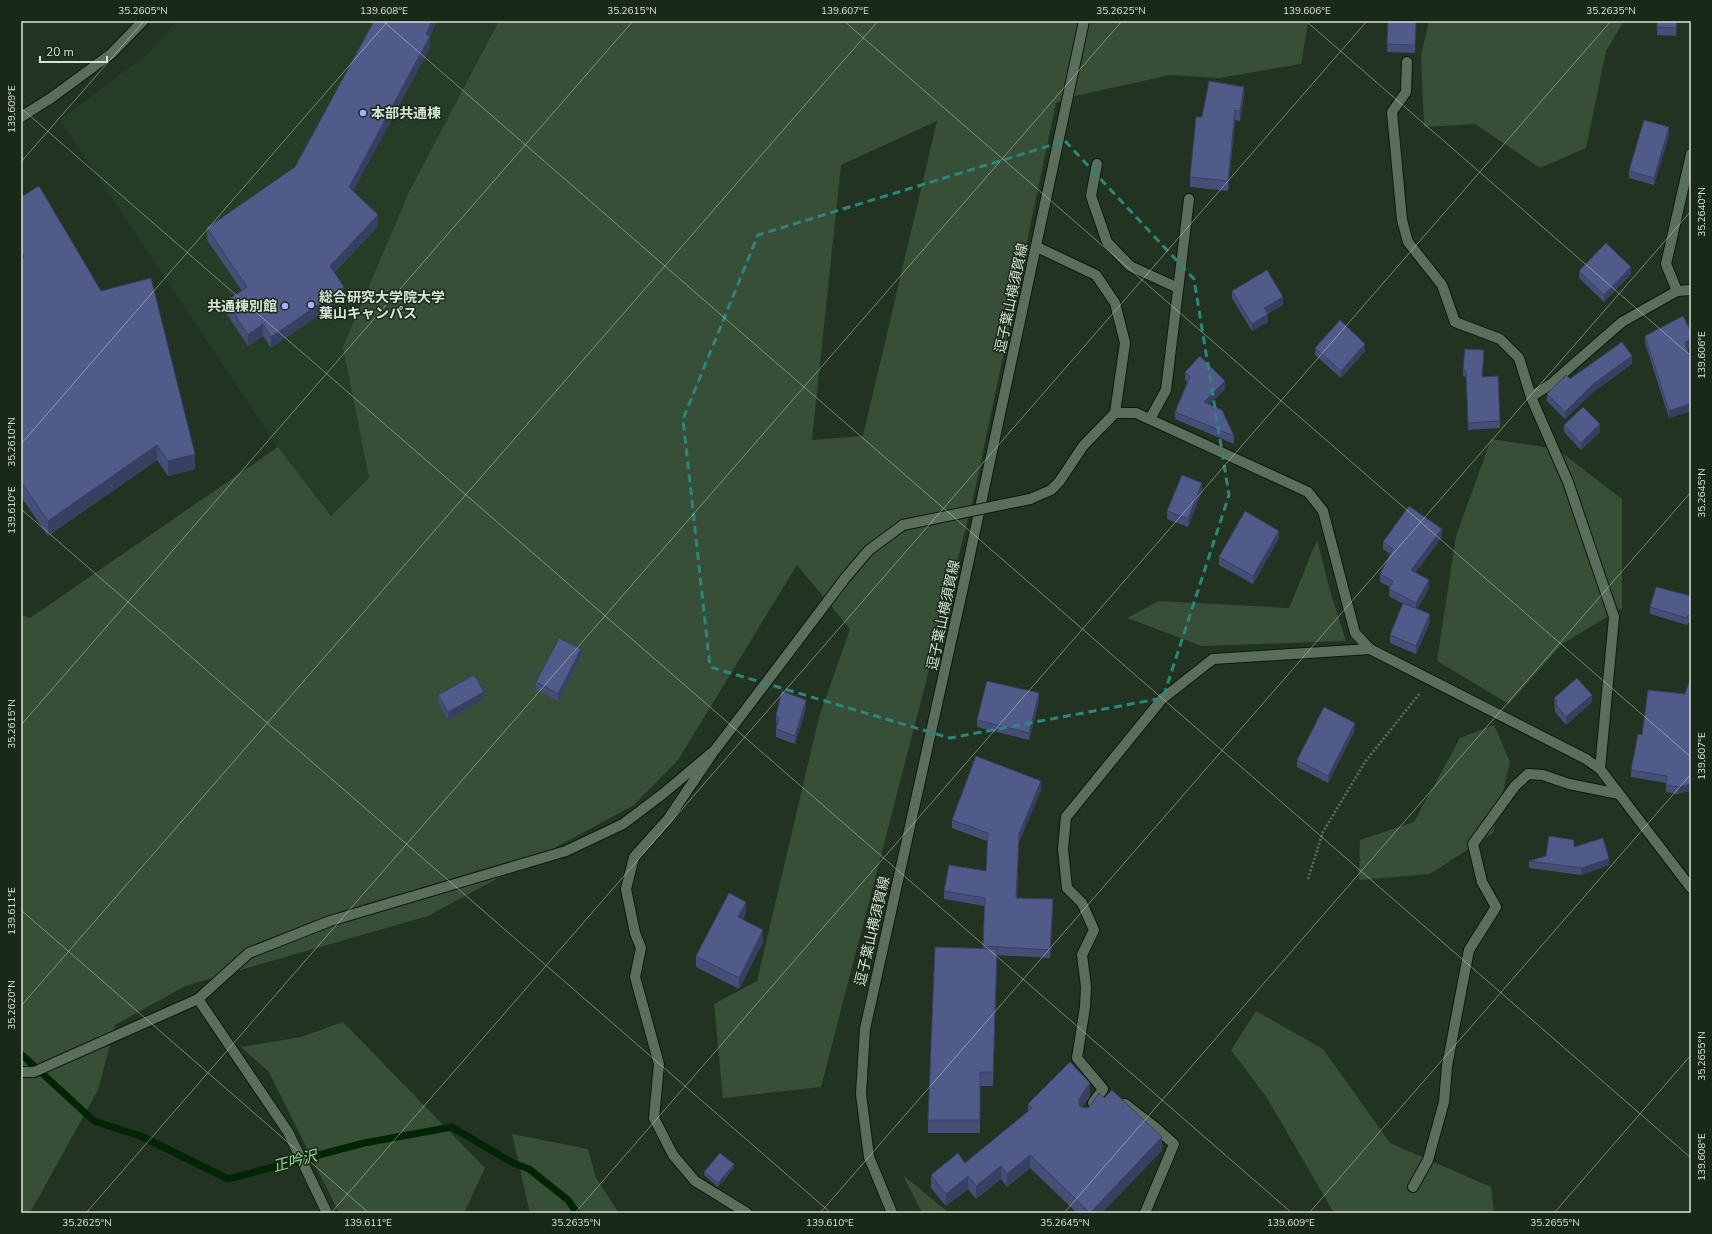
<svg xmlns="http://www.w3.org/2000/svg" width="1712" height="1234" font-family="'Nunito Sans','Noto Sans JP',sans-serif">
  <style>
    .built { fill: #253c26 }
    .green { fill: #364f36; fill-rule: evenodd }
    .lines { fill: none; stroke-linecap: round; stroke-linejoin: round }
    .stream { stroke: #002502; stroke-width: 7 }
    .lane-casing { stroke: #0a1a0b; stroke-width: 12 }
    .street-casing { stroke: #0a1a0b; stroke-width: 12 }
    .secondary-casing { stroke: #0a1a0b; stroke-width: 12 }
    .path { stroke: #5e6d5e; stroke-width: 2.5; stroke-dasharray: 2 2; stroke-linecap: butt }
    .lane { stroke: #5b6e5b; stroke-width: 10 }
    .street { stroke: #5b6e5b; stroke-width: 10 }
    .secondary { stroke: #5b6e5b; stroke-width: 10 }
    .secondary-bridge-casing { stroke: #0a1a0b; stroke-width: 12; stroke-linecap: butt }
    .secondary-bridge { stroke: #5b6e5b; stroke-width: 10 }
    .wall { fill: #454e77 }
    .shaded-wall { fill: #384061 }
    .building { fill: #505b8a; stroke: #384061 }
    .marked { fill: none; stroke: #2d867e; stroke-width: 3; stroke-dasharray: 8 5; stroke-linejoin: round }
    .ticks { fill: none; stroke: #d9e4d8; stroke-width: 1; stroke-opacity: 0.45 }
    .poi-dot { fill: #a1b3fd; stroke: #182918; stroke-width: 1.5 }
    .labels { text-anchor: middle; stroke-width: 3; stroke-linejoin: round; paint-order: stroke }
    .poi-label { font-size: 14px; font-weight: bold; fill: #d9e4d8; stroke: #182918; text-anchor: start }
    .street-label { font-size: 14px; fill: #d9e4d8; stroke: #182918 }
    .water-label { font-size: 15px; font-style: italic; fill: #94d395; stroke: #182918 }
    .neatline { fill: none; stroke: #d9e4d8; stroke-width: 1.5 }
    .ticks-label { font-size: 10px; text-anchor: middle; fill: #d9e4d8 }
  </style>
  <rect width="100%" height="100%" fill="#232"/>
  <polygon class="built" points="177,21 510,21 427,472 338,538 60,120 148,53"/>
  <g class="green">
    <path d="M499,21H1308L1301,64L1219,78L1170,75L1075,96L1056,103L972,504L821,1087L723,1098L714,1004L757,981L819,717L850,629L797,565L678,760L634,805L428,916L185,986L115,1025L98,1090L30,1213H21V615L30,618L278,447L331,516L369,478L343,347L409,192ZM937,121L863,436L812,440L841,165Z"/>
    <polygon points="1429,21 1624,21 1606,51 1586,148 1540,168 1475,124 1424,127 1421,55"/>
    <polygon points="1491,439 1557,449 1622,499 1622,608 1562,644 1509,704 1437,661 1456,536"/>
    <polygon points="1317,540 1331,594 1346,641 1202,646 1127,618 1159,601 1289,608"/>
    <polygon points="1494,725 1510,762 1493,833 1430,874 1359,880 1360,840 1414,822 1460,738"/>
    <polygon points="1256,1011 1323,1049 1390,1143 1491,1187 1494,1213 1334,1213 1267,1098 1231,1050"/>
    <polygon points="343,1022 485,1168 464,1213 339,1213 269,1072 241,1047 301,1037"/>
    <polygon points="512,1134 588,1149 596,1178 619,1213 530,1213"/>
    <polygon points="903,1175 949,1213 922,1213"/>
  </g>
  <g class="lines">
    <polyline class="stream" points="21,1054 94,1121 143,1137 228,1179 364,1143 452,1127 513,1163 529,1169 568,1200 577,1213"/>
    <defs>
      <g id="lane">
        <polyline points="1407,62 1406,92 1392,112 1402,220 1408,242 1442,285 1455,322 1500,339 1519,358 1531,397"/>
        <polyline points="1097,164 1091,196 1107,242 1130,266 1178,288"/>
        <polyline points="1150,419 1166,390 1189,199"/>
        <polyline points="1614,617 1568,482 1531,397 1551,384 1622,322"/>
        <polyline points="635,933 641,948 635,977 659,1064 654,1118"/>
        <polyline points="1093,1103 1103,1089 1077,1058 1085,1007 1086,987 1082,955 1094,930 1082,903 1067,888 1063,849 1066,817 1162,699 1213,659 1370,649"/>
        <polyline points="1125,1104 1156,1128 1174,1144 1145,1213"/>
      </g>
      <g id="street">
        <polyline points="1037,247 1096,275 1115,303 1125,343 1115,413"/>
        <polyline points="1677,291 1666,264 1691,154"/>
        <polyline points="1622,322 1677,291 1691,290"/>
        <polyline points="1600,769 1614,617"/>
        <polyline points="635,933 626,889 634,857 668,819 712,754"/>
        <polyline points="198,999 288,1132 327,1213"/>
        <polyline points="654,1118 673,1155 695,1181 747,1213"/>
        <polyline points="1413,1187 1428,1160 1444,1102 1447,1066 1469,950 1496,907 1482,882 1473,844 1515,786 1528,774 1543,775 1569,784 1619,794"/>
      </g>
      <g id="secondary">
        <polyline points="21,117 51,98 111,54 143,21"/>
        <polyline points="1030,499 1051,490 1059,482 1083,446 1115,413 1136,413 1308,492 1323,511 1355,633 1370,649 1586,759 1600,769 1691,888"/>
        <polyline points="21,1072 34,1072 198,999 249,953 330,921 566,851 623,824 664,793 715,750 846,577 869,550 903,525"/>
        <polyline points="892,1213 869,1157 861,1094 865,1029 962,592 1084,21"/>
      </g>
    </defs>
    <use href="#lane" class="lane-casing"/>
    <use href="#street" class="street-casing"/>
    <use href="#secondary" class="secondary-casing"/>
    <polyline class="path" points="1308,879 1323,832 1365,762 1420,693"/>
    <use href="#lane" class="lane"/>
    <use href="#street" class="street"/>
    <use href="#secondary" class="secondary"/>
    <defs>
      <polyline id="secondary-bridge" points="903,525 1030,499"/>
    </defs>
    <use href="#secondary-bridge" class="secondary-bridge-casing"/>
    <use href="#secondary-bridge" class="secondary-bridge"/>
  </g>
  <g class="wall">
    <polygon points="1388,21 1416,21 1415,53 1387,52"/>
    <polygon points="1657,21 1677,21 1676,36 1657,35"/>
    <polygon points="430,36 430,48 353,191 378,226 334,273 344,298 271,348 263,336 248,346 226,313 226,301 242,291 207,240 207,228 295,167"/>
    <polygon points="1244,97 1240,121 1235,120 1228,191 1190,187 1190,177 1202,117"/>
    <polygon points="1669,135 1654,185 1629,178 1629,171"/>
    <polygon points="21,197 195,469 168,476 157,460 48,536 21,497"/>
    <polygon points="1579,271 1631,274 1604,302 1579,278"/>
    <polygon points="1232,291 1283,305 1267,314 1268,322 1252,331 1232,298"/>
    <polygon points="1691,332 1691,346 1687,349 1691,361 1691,411 1669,418 1645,343 1645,336"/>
    <polygon points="1315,348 1365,351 1341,378 1315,355"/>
    <polygon points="1484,357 1482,377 1500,421 1500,428 1468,430 1466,377 1463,376 1463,370"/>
    <polygon points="1632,364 1593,392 1565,419 1547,401 1547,394 1570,379"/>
    <polygon points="1185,372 1225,389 1209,404 1234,436 1234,444 1175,419 1175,412 1187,382 1185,380"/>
    <polygon points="1564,425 1600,432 1581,450 1564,432"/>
    <polygon points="1202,491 1188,527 1167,519 1167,511"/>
    <polygon points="1442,537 1415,573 1429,588 1417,609 1430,622 1416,654 1390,643 1390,635 1403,604 1389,596 1389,589 1390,587 1380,582 1380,574 1390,554 1383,549 1383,542"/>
    <polygon points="1279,538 1253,584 1219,565 1219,557"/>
    <polygon points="1691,596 1691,623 1688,623 1687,625 1650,614 1650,607"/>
    <polygon points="581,657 558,701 536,690 536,682"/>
    <polygon points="1685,694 1678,794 1666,792 1666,783 1631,777 1631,770 1642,735"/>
    <polygon points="438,695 484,699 448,720 438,702"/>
    <polygon points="1554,698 1592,702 1566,725 1555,712"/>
    <polygon points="1039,701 1029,740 977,727 977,720"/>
    <polygon points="806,708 795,744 776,737 776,729 777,724 776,723 776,715"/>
    <polygon points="1355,730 1328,783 1297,767 1297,760"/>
    <polygon points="1041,790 1019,842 1017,898 1053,908 1050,958 997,955 993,1086 980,1086 980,1133 928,1133 928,1120 983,949 985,906 944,899 944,891 986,871 987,841 952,828 952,820"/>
    <polygon points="1574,847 1609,865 1581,875 1529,868 1529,861"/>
    <polygon points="746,913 742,920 763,942 739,989 696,967 696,956"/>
    <polygon points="1090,1096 1082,1107 1088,1108 1104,1098 1162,1150 1102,1213 1077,1213 1030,1168 1007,1187 1001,1179 976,1199 968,1189 946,1206 931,1188 931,1175 965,1163 1028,1112 1028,1104"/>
    <polygon points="734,1168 718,1187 704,1175 704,1172"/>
  </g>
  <g class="shaded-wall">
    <polygon points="432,21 437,21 430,37 430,48 349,199 349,187"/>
    <polygon points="1244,87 1244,97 1240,121 1240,111"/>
    <polygon points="1235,110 1235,120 1228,191 1228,181"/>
    <polygon points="1669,127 1669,135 1654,185 1654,178"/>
    <polygon points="378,215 378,226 330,277 330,266"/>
    <polygon points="1631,267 1631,274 1604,302 1604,295"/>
    <polygon points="344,287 344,298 271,348 271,337"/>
    <polygon points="1283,297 1283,305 1264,316 1264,308"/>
    <polygon points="1268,314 1268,322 1252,331 1252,324"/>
    <polygon points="263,324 263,336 248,346 248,335"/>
    <polygon points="1691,339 1691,346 1685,350 1685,342"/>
    <polygon points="1365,344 1365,351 1341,378 1341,371"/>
    <polygon points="1632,356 1632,364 1593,392 1565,419 1565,412 1593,384"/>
    <polygon points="1225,381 1225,389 1204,410 1204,402"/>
    <polygon points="1691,403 1691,411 1669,418 1669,411"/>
    <polygon points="1600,424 1600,432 1581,450 1581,443"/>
    <polygon points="157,445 157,460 48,536 48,521"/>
    <polygon points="195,454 195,469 168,476 168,461"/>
    <polygon points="1202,483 1202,491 1188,527 1188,519"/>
    <polygon points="1442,529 1442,537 1411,578 1411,570"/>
    <polygon points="1279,531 1279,538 1253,584 1253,576"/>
    <polygon points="1429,580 1429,588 1416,611 1416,603"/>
    <polygon points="1430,614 1430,622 1416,654 1416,646"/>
    <polygon points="581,649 581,657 558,701 558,694"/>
    <polygon points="484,692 484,699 448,720 448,712"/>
    <polygon points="1039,693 1039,701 1029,740 1029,733"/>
    <polygon points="1592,695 1592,702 1566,725 1566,717"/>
    <polygon points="806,700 806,708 795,744 795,736"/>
    <polygon points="1355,723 1355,730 1328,783 1328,776"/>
    <polygon points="1041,781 1041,790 1019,842 1016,906 1019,834"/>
    <polygon points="1691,784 1691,791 1678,794 1678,787"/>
    <polygon points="1609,859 1609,865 1581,875 1581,868"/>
    <polygon points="1053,899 1053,908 1050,958 1050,950"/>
    <polygon points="746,902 746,913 738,929 738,917"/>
    <polygon points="763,930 763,942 739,989 739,978"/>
    <polygon points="997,949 997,963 993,1086 993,1072"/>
    <polygon points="1090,1083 1090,1096 1079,1112 1079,1099"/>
    <polygon points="1162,1137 1162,1150 1102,1213 1090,1213"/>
    <polygon points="1030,1155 1030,1168 1007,1187 1007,1174"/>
    <polygon points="734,1164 734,1168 718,1187 718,1183"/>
    <polygon points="1001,1166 1001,1179 976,1199 976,1186"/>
    <polygon points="968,1176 968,1189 946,1206 946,1194"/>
  </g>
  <g class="building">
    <polygon points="374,21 432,21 426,34 430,36 349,187 378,215 330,266 344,287 271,337 263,324 248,335 226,301 247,287 207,228 295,167"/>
    <polygon points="1388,21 1416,21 1415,45 1387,44"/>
    <polygon points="1657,21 1677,21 1676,28 1657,27"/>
    <polygon points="1209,81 1244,87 1240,111 1235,110 1228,181 1190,177 1196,117 1202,117"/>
    <polygon points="1644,120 1669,127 1654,178 1629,171"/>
    <polygon points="39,186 101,291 151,278 195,454 168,461 157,445 48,521 21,482 21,261 24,257 21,251 21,197"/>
    <polygon points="1606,243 1631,267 1604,295 1579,271"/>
    <polygon points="1267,270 1283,297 1264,308 1268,314 1252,324 1232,291"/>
    <polygon points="1683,316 1691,332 1691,339 1685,342 1691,361 1691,403 1669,411 1645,336"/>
    <polygon points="1340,320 1365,344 1341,371 1315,348"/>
    <polygon points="1622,342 1632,356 1593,384 1565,412 1547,394 1566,375 1570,379"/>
    <polygon points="1465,349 1484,350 1482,377 1498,376 1500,421 1468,423 1466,370 1463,370"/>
    <polygon points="1200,356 1225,381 1204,402 1222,410 1234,436 1175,412 1190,377 1185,372"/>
    <polygon points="1583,407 1600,424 1581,443 1564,425"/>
    <polygon points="1182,475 1202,483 1188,519 1167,511"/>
    <polygon points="1409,506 1442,529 1411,570 1429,580 1416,603 1389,589 1393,581 1380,574 1393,549 1383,542"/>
    <polygon points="1245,511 1279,531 1253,576 1219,557"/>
    <polygon points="1656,587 1691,596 1691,616 1688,615 1687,618 1650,607"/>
    <polygon points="1403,603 1430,614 1416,646 1390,635"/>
    <polygon points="559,638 581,649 558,694 536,682"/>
    <polygon points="474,675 484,692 448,712 438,695"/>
    <polygon points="1691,677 1691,784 1678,787 1666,785 1667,776 1631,770 1638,734 1642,735 1648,690 1685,694"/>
    <polygon points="1577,678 1592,695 1566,717 1555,704 1557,701 1554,698"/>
    <polygon points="987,681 1039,693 1029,733 977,720"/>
    <polygon points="782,691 806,700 795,736 776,729 779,718 776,715"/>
    <polygon points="1324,707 1355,723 1328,776 1297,760"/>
    <polygon points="976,756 1041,781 1019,834 1016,898 1053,899 1050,950 983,946 985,898 944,891 949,865 986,871 988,833 952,820"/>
    <polygon points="1549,836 1574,840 1574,847 1603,838 1609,859 1581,868 1529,861 1546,856"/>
    <polygon points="729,893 746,902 738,917 763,930 739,978 696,956"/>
    <polygon points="935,947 997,949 993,1072 980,1072 980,1120 928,1120"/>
    <polygon points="1070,1062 1090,1083 1079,1099 1079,1105 1081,1107 1088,1108 1099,1093 1104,1098 1112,1090 1162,1137 1090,1213 1030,1155 1007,1174 1001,1166 976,1186 968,1176 946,1194 931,1175 958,1153 965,1163 1032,1108 1028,1104"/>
    <polygon points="720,1153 734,1164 718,1183 704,1172"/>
  </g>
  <path class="marked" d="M1065,141L1194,279L1229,495L1163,698L950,738L710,667L683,419L758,235Z"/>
  <path class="ticks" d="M383,21L1691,1158M844,21L1691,757M1306,21L1691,356M21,108L1292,1213M21,162L144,21M21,444L388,21M21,509L831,1213M21,725L633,21M21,910L369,1213M21,1006L878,21M86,1213L1122,21M331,1213L1367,21M575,1213L1611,21M820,1213L1691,211M1064,1213L1691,492M1309,1213L1691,774M1554,1213L1691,1055"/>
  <g class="poi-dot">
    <circle cx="363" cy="113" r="4"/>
    <circle cx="311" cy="305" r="4"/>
    <circle cx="285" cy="306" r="4"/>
  </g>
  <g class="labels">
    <g class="poi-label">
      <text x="371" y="118">本部共通棟</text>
      <text x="319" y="302">総合研究大学院大学<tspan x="319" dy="16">葉山キャンパス</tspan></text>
      <text x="277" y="311" text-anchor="end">共通棟別館</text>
    </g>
    <g class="street-label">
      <text transform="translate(1011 298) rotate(-78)" y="5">逗子葉山横須賀線</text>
      <text transform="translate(943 615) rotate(-78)" y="5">逗子葉山横須賀線</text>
      <text transform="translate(872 931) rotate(-77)" y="5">逗子葉山横須賀線</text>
    </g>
    <g class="water-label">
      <text transform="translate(295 1161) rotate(-15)" y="5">正吟沢</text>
    </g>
  </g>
  <rect width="1712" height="1234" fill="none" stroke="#182918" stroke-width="44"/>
  <path d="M40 56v6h67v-6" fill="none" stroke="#d9e4d8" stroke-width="2"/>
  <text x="46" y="56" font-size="12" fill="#d9e4d8" stroke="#182918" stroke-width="3" paint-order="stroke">20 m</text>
  <rect x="22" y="22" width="1668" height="1190" class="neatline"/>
  <g class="ticks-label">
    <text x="143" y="14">35.2605°N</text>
    <text x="384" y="14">139.608°E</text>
    <text x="632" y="14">35.2615°N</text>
    <text x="845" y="14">139.607°E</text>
    <text x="1121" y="14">35.2625°N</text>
    <text x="1307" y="14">139.606°E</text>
    <text x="1611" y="14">35.2635°N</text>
    <text transform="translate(11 109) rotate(-90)" y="4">139.609°E</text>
    <text transform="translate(1701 212) rotate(-90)" y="4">35.2640°N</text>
    <text transform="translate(1701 355) rotate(-90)" y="4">139.606°E</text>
    <text transform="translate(11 442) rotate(-90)" y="4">35.2610°N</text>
    <text transform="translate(1701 493) rotate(-90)" y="4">35.2645°N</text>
    <text transform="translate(11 510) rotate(-90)" y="4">139.610°E</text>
    <text transform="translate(11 724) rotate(-90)" y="4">35.2615°N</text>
    <text transform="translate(1701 756) rotate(-90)" y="4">139.607°E</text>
    <text transform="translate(11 911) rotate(-90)" y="4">139.611°E</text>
    <text transform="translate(11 1005) rotate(-90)" y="4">35.2620°N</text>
    <text transform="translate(1701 1056) rotate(-90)" y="4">35.2655°N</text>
    <text transform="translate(1701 1157) rotate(-90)" y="4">139.608°E</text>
    <text x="87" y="1226">35.2625°N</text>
    <text x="368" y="1226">139.611°E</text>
    <text x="576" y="1226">35.2635°N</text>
    <text x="830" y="1226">139.610°E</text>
    <text x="1065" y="1226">35.2645°N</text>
    <text x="1291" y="1226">139.609°E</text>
    <text x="1555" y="1226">35.2655°N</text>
  </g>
</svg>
